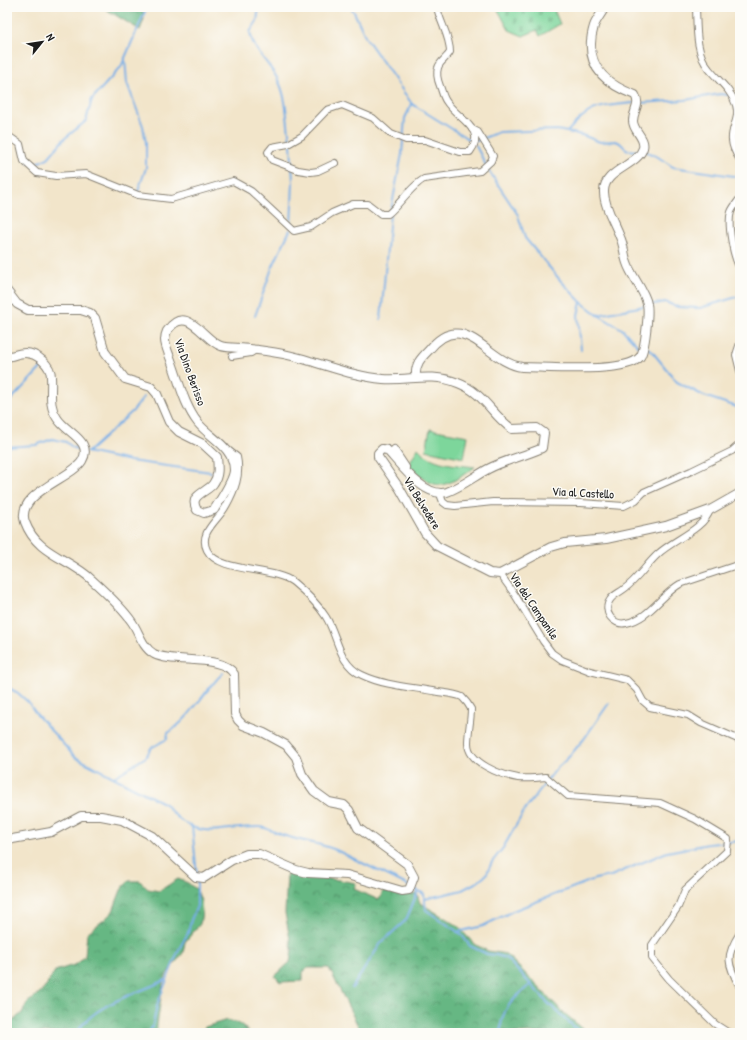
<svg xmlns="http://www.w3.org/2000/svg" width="747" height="1040" font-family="'Patrick Hand',sans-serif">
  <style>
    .green { fill: #7dd69b; stroke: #4c795c }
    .forest { fill: url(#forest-crowns); stroke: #416a50 }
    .cemetery { fill: url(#cemetery-stones); stroke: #4c795c }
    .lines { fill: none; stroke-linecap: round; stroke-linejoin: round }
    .stream { stroke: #78afe7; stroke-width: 2 }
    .street-casing { stroke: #878073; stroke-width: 8 }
    .secondary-casing { stroke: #878073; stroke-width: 10 }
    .street { stroke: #fff; stroke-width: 6 }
    .secondary { stroke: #fff; stroke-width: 8 }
    .labels { text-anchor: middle; stroke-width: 3; stroke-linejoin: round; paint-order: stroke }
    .street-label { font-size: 12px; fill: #1c1c1c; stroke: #fdfcf7 }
  </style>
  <defs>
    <pattern id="forest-crowns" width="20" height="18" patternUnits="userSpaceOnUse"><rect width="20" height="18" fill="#66b783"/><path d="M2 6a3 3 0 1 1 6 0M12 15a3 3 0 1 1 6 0" fill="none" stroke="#53946a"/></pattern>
    <pattern id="cemetery-stones" width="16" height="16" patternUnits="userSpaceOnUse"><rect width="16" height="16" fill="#7dd69b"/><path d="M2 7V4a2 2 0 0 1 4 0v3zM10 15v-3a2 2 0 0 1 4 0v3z" fill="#6bb785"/></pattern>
  </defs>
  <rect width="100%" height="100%" fill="#fdfcf7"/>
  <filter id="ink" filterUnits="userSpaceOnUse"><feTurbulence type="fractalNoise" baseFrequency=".025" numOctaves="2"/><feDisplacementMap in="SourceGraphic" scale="8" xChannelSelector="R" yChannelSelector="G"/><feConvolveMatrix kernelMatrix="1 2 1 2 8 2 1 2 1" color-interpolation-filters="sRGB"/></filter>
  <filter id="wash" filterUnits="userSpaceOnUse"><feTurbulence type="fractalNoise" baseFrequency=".012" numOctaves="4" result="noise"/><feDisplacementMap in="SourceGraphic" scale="16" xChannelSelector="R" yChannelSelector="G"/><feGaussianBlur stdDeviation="0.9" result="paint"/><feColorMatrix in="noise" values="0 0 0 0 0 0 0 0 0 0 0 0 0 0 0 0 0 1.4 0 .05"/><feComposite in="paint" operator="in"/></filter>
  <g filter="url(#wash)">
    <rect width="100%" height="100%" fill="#f2e5ca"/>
    <g class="green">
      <polygon points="430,429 468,436 464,458 426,450"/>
      <path d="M418,448C433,465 453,464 475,467C445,488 436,494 408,465Z"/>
    </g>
    <g class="forest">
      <polygon points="102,7 142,7 144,19 140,30"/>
      <path d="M287,873C310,878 333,878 356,883L354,889L379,900L383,891L402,895L417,894L420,903L457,925L474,944L488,951L506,954L564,1013L588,1033H367L360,1030L329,968H308L303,972V981L280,982L275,976L290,962L292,950L285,913Z"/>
      <polygon points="178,879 188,883 197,890 201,901 202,912 200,924 185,942 183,953 168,972 163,983 156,1033 7,1033 7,1023 14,1020 22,1013 27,1003 44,989 55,971 77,964 85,956 87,933 105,919 113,911 121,890 128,881 140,881 148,889 159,891"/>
      <path d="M227,1020C235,1022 245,1024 248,1033H200L205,1027Z"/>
    </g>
    <polygon class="cemetery" points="500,7 553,7 560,24 540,36 537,30 523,36 509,30 498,10"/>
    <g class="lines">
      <g class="stream">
        <path d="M259,7L257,21L250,32C253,52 271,64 279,82C287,99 287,122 290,140"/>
        <polyline points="350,7 354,12 366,38 412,104 473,142"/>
        <polyline points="125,59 127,83 143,126 146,143 146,168 137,194"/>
        <polyline points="733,95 740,96"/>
        <polyline points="640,103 685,100 720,94 729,95"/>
        <path d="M568,131C591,104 600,107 634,103"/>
        <polyline points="476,141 499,132 557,130 582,135 600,142 616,141 620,143 627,150 638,151"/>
        <polyline points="476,146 489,171 518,215 525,238 560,280 581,302 598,315 622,329 638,346 642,347"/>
        <polyline points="645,151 658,157 673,167 740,177"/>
        <polyline points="28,162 39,162 48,158 64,139 86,121 92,99 121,67 147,7"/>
        <polyline points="391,210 402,154 405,118 412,104"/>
        <polyline points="291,226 293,182 291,144"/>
        <polyline points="581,302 578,315 581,350"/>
        <polyline points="649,305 665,302 678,307 700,308 740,296"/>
        <polyline points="598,315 644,306"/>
        <polyline points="255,316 272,268 290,230"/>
        <polyline points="381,319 390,214"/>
        <polyline points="646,348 650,349 677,382 704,396 740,408"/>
        <polyline points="7,404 43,366"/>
        <polyline points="7,447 36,445 52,439 66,442 72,447 82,451"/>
        <polyline points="86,452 130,461 211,472"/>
        <polyline points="88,452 133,411 144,397"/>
        <path d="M7,687L18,693L28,702L37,715L75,757L165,804C197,845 218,826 260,827C265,827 272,831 277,833C296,841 317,842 336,850L409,886"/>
        <path d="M114,777L146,757L151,748L167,739L168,733C191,718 203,692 223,673"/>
        <polyline points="192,826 197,875"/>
        <polyline points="413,888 424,894 426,910 461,934 470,946 487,954 496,955 506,958 550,1005 581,1033"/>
        <polyline points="425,899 462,890 479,881 486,875 492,862 503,848 526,808 557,768 567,759 584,739 609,703"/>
        <polyline points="457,932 483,926 515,910 595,879 611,876 667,852 708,844 740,841"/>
        <polyline points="352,988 381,943 406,920 418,891"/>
        <path d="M76,1033C96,1002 135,995 165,980"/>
        <polyline points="149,1033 153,1025 157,1005 179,949 188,933 191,920 197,906 197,879"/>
        <path d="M501,1033C499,1010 515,997 531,984"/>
      </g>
    </g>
  </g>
  <g filter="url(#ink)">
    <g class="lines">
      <defs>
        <g id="street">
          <path d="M696,7C697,26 695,53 709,69C719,81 731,90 736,105C742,125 721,132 740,160"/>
          <path d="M7,135L20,144L24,161L37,173L56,176L86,174L138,195L171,199L233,181L251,191L294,231L311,227L332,213L353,204H368L381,214H388C400,204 412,185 424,179L480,171L491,161L493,156L478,132L472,129"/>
          <path d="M335,163L318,171L311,172L298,170L272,160L268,152L272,147L288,144L302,136L327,110L342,105L373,118L391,134L406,140H425L460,152H470C488,129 456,118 446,101C443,97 442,91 440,86C438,81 436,74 438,68C439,62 447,58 450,52C450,36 440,23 437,7"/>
          <path d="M740,198C737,203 733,207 731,212C727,223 733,257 740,268"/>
          <polyline points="740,343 736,355 740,371"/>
          <polyline points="232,356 251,353 257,349"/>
          <polyline points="394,449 406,467"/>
          <path d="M228,450L237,457C241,475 235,490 226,506C219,520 198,532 207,550C218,573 274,567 293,582C304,591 318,604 326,617C338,636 338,664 362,675C385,686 412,687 438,692C445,693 456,694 462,697C465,700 469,705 471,709C471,720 468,732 468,743C468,763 501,775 518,778C527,779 537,778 546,777L568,796L660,803L695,819L728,839L727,851L685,890L678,907L652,945V958L669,979L715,1024L729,1033"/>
          <polyline points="440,494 443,502 447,505 455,506 493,502 581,503 624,506 636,500 644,492 691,471 732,451 740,444"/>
          <path d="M710,510C704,529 673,540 658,554C646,565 637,580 624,589C619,593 613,595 610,600C602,611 613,626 626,623C649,619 661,595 680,584L740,564"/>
          <polyline points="500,574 515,595 543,641 552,653 562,660 590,671 627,680 637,690 643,701 650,707 688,715 701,723 740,740"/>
          <path d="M740,933C725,956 727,964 740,987"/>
        </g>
        <g id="secondary">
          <path d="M7,291L17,304L28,310H81L90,313L95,318L105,352L125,379L151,387L157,394L169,422L179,432L203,444L217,457C218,467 219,476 213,484C206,493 188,495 197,510L204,513L214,510C220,500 234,480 234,470C234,447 210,438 198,423C184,405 179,381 171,360C169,354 165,346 165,340C165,337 166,333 167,331C187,302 204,341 221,346C227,348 234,347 239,348C263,350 287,353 310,361C334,368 358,377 383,379C410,381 430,372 458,383C483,392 492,415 512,429L537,428L544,433L542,448C525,456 505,460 488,469C475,476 461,487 447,492C425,499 400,464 387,450L382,449L378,453V457L400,489L425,533L437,546L490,573L500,574L551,547L565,543L606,539L666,526L710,510L740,493"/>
          <path d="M7,357C13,356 19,353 25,353C37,353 51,365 51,377C52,392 48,405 57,418C65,432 94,441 82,461C71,479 15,493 25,522C37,555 70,558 92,580C106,593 121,606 132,622C139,632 142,647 154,654C173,664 223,654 234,674L235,714L238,720L243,725L264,733L286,745L296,757L302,774L314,791L329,802L344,805L349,810L358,828L407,864L414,877L409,890L402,891L347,875L308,873L296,870L259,854H247L232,860L204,878L196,877L152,836L122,820L101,816H81L51,832L7,840"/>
          <path d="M416,376C415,364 421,358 429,350C464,306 487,363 522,367C545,367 626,374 640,357C645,351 649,312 647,304C645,291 631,276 627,263C624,255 624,245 620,237C615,223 604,207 604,192C603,170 638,166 643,148C646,138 633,131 633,121C633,111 641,105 635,95C602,83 583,62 594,26C596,20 602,13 605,7"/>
        </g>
      </defs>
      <use href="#street" class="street-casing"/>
      <use href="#secondary" class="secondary-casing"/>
      <use href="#street" class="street"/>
      <use href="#secondary" class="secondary"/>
    </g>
  </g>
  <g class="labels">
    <g class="street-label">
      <text transform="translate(190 372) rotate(70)" y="4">Via Dino Berisso</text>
      <text transform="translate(583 493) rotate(3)" y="4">Via al Castello</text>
      <text transform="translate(422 503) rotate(58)" y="4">Via Belvedere</text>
      <text transform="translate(534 606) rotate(56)" y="4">Via del Campanile</text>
    </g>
  </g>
  <rect width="747" height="1040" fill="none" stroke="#fdfcf7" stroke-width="24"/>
  <g transform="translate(42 42) rotate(60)" stroke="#fdfcf7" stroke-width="3" paint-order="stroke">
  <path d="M0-3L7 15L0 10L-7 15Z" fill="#1c1c1c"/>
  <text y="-6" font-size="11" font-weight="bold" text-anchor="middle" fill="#1c1c1c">N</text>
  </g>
</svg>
